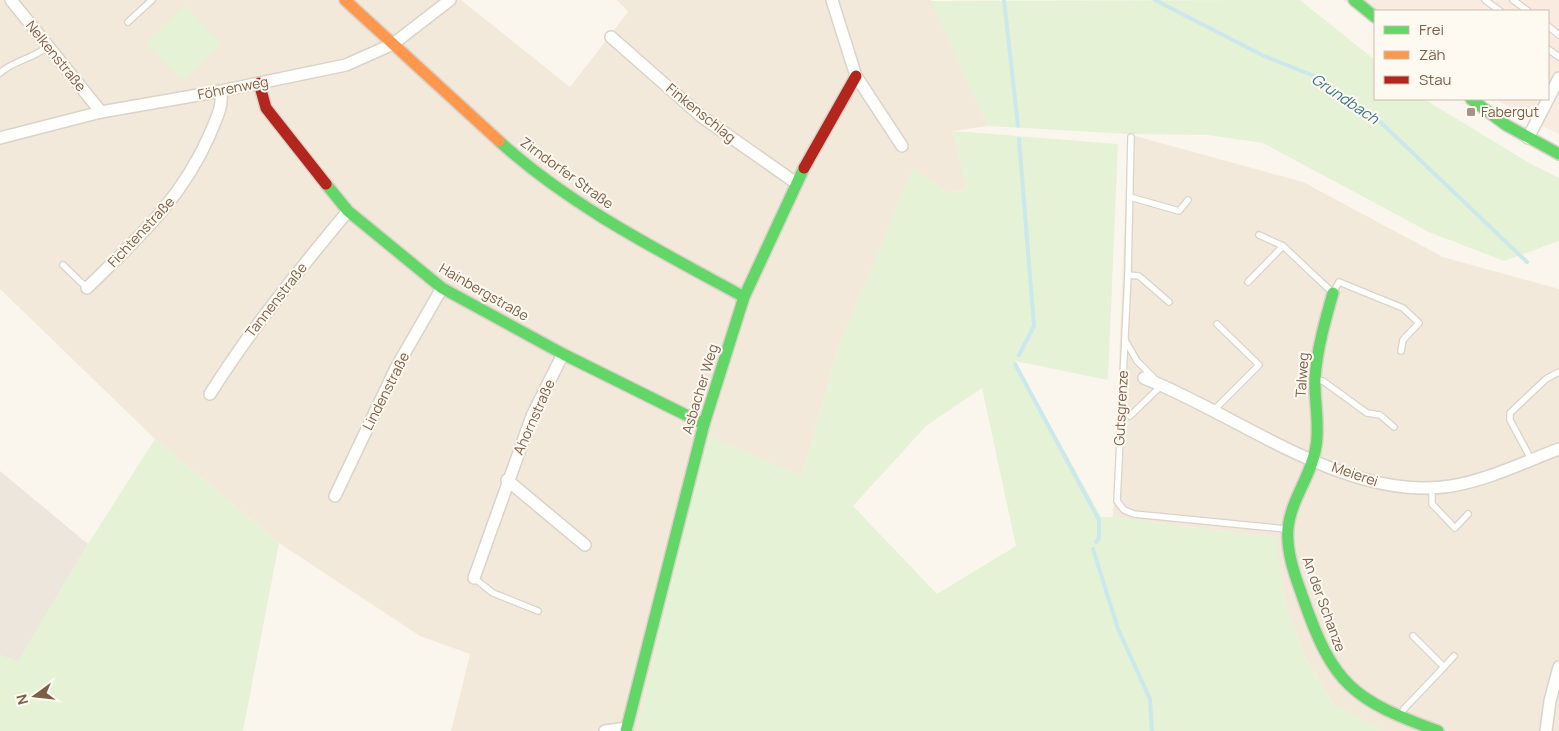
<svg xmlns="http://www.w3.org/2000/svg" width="1559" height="731" font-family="Manrope,sans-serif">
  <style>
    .residential { fill: #f3e9da }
    .commercial { fill: #faebe1 }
    .industrial { fill: #ede6dd }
    .green { fill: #e5f2d6; fill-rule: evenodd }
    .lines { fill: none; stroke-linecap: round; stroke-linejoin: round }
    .stream { stroke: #cce8ec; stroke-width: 4 }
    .lane-casing { stroke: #d9d3cb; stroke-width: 8 }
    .street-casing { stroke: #d9d3cb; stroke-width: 14 }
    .fast-casing { stroke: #dad2c9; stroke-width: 14 }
    .slow-casing { stroke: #dad2c9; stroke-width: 14 }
    .jam-casing { stroke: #dad2c9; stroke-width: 14 }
    .lane { stroke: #fefefc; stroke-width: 5.5 }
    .street { stroke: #fefefc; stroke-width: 11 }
    .fast { stroke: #63d668; stroke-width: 11 }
    .slow { stroke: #ff974d; stroke-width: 11 }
    .jam { stroke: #b3261e; stroke-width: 11 }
    .poi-dot { fill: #a99382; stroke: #fffaf1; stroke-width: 2 }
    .labels { text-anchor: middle; stroke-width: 4; stroke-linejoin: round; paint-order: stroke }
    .street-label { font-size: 14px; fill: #7d5e48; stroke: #fffaf1 }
    .poi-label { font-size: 14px; fill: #7d5e48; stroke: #fffaf1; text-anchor: start }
    .water-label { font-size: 15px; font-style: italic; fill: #3b7a8b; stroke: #fffaf1 }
  </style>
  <rect width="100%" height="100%" fill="#faf6ed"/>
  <g class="residential">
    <polygon points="0,0 461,0 570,87 628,12 617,0 931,0 988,126 953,131 967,188 949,193 913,169 838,349 802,476 709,437 692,496 637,731 451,731 470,654 420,636 279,543 155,439 0,289"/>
    <polygon points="1128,134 1303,182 1443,257 1559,289 1559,731 1384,731 1334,705 1305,657 1286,607 1275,538 1113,517"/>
  </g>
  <polygon class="commercial" points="1343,0 1559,0 1559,134 1519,114 1496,99 1548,99 1548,11 1375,11 1375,21"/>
  <polygon class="industrial" points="0,471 88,544 18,662 0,655"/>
  <g class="green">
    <polygon points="1300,0 1375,60 1375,99 1424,99 1531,164 1559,178 1559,241 1504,261 1429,232 1263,143 1208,135 1128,134 988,126 931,1"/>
    <polygon points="185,5 221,44 182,81 146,42"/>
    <path d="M953,131L1118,144L1108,380L1015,361L1101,517H1113L1276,538L1286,607L1305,657L1334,705L1384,731H637L692,496L709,436L802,476L838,349L913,168L949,193L967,188ZM982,388L1016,546L937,594L853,506L926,426Z"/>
    <polygon points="155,439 279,543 243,731 0,731 0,655 18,661 88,544"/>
  </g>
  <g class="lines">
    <g class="stream">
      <polyline points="1004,0 1018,126"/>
      <polyline points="1155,0 1264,56 1314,76 1374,116 1527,262"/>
      <polyline points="1019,139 1034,326 1019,355"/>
      <polyline points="1015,364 1099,520 1099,538 1096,542"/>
      <polyline points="1093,549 1118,629 1150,699 1152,731"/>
    </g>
    <defs>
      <g id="lane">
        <polyline points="1485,0 1500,11"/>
        <polyline points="1513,0 1528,11"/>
        <polyline points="128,22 152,0"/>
        <polyline points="1548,26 1559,35"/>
        <polyline points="1548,49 1559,57"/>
        <path d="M0,73C14,60 34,59 48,46"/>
        <polyline points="1131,137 1128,275 1117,501 1124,510 1134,514 1286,529"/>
        <polyline points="1130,197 1179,211 1188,200"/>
        <polyline points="1259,235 1283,246"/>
        <polyline points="63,265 87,288"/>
        <polyline points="1128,275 1139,276 1169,302"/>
        <polyline points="1248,282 1283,246 1333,293 1339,282 1403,308 1419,323 1403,340 1401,351"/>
        <polyline points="1125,340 1137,361 1156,380"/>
        <polyline points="1317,380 1323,381 1367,413 1380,415 1394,427"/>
        <polyline points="1214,410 1259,365 1217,324"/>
        <polyline points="1130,416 1161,386"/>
        <polyline points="1531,459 1510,420 1510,413 1546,379 1559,372"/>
        <polyline points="1432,488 1432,504 1455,528 1468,514"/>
        <polyline points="474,578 493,593 538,611"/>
        <polyline points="1444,667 1454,656"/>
        <polyline points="1401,714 1404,709 1444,667 1413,636"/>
      </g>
      <g id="street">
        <polyline points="11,0 101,112"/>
        <polyline points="832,0 856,76 902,146"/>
        <polyline points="611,37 702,117 796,183"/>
        <polyline points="0,138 101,112 221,91 346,65 393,44 450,0"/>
        <polyline points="1528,138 1559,78"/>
        <path d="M87,288C137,239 182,199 210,134C216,119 223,107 221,91"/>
        <path d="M1144,378C1237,414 1347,503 1451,486C1488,480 1524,462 1559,449"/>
        <path d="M210,394C251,329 299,270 348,211"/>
        <polyline points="507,480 585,545"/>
        <polyline points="335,496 396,368 442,288"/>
        <polyline points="474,578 532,416 563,354"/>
        <polyline points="605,731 627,728"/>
        <polyline points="1546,731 1550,701 1559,667"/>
      </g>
      <g id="fast">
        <polyline points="1354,0 1375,17"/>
        <polyline points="1471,99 1506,125 1559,154"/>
        <path d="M499,141C570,206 660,251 744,297"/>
        <polyline points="326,184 348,211 442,288 563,354 704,424"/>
        <path d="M1333,293C1325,321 1317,349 1315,378C1314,401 1320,424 1316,446C1312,475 1291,499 1288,528C1286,552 1295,576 1303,598C1333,685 1353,700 1438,731"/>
        <polyline points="626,731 704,424 744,297 804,168"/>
      </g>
      <polyline id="slow" points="345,0 499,141"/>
      <g id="jam">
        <polyline points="259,83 266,108 326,184"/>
        <polyline points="804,168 856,76"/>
      </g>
    </defs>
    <use href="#lane" class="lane-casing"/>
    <use href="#street" class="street-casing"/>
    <use href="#fast" class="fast-casing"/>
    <use href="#slow" class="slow-casing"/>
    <use href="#jam" class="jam-casing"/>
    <use href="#lane" class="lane"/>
    <use href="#street" class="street"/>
    <use href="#fast" class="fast"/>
    <use href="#slow" class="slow"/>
    <use href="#jam" class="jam"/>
  </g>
  <rect class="poi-dot" x="1466" y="107" width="10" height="10" rx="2.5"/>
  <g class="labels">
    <g class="street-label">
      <text transform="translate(56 56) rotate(51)" y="5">Nelkenstraße</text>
      <text transform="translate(233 88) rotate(-11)" y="5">Föhrenweg</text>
      <text transform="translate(701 113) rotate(39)" y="5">Finkenschlag</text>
      <text transform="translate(567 173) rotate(36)" y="5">Zirndorfer Straße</text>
      <text transform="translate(141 232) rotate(-47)" y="5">Fichtenstraße</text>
      <text transform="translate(484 292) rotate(30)" y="5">Hainbergstraße</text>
      <text transform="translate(276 300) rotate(-52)" y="5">Tannenstraße</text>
      <text transform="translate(1302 375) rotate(-86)" y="5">Talweg</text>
      <text transform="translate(700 389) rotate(-73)" y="5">Asbacher Weg</text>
      <text transform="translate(386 391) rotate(-63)" y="5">Lindenstraße</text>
      <text transform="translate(1121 408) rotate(-87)" y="5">Gutsgrenze</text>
      <text transform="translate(534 417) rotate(-66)" y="5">Ahornstraße</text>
      <text transform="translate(1355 474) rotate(19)" y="5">Meierei</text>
      <text transform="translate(1324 604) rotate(70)" y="5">An der Schanze</text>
    </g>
    <g class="poi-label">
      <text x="1481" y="117">Fabergut</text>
    </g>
    <g class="water-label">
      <text transform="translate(1345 99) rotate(34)" y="5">Grundbach</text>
    </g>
  </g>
  <rect x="1374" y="10" width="175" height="90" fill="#fffaf1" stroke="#cbbcad"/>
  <rect x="1384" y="26" width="25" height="8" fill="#63d668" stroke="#cbbcad"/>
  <text x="1419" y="35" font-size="15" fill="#7d5e48">Frei</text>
  <rect x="1384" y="51" width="25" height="8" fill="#ff974d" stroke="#cbbcad"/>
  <text x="1419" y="60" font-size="15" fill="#7d5e48">Zäh</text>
  <rect x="1384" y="76" width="25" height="8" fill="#b3261e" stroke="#cbbcad"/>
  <text x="1419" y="85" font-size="15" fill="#7d5e48">Stau</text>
  <g transform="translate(35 696) rotate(255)" stroke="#fffaf1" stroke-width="4" paint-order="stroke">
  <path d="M0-4L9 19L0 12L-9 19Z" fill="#7d5e48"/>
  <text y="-8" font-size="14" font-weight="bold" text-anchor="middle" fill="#7d5e48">N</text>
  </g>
</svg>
